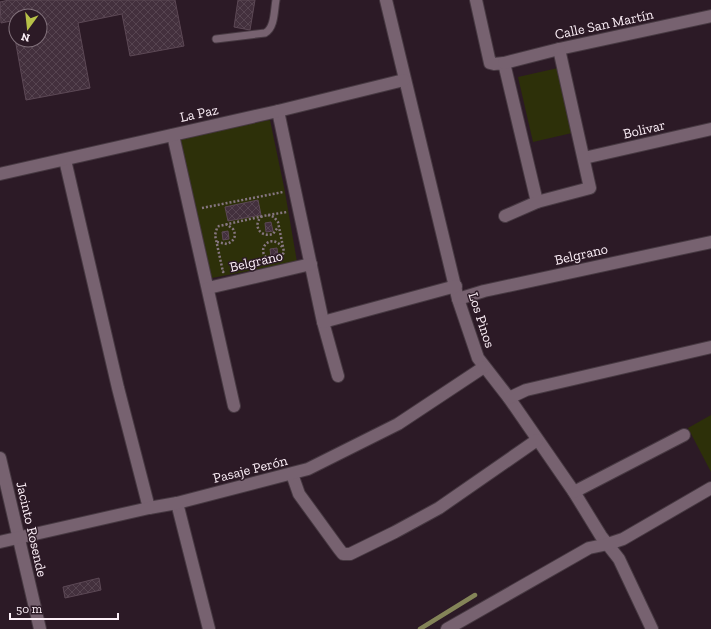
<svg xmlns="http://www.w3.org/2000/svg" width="711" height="629" font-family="'Zilla Slab',serif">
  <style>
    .green { fill: #2d3009 }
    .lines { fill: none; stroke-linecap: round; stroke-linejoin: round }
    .stream { stroke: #848458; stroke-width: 4.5 }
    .building { fill: url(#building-cross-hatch); stroke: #5c4855 }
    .service-casing { stroke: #473942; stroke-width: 9 }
    .minor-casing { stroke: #473942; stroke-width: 14 }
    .path { stroke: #867681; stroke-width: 2.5; stroke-dasharray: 2 2; stroke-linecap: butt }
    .service { stroke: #776270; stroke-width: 7 }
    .minor { stroke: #776270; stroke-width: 12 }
    .labels { text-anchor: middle; stroke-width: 3; stroke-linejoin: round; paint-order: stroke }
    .street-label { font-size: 14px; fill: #fdf0f8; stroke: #2c1a26 }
  </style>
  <defs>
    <pattern id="building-cross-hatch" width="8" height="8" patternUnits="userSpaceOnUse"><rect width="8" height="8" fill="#43303d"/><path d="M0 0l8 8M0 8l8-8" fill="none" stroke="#564450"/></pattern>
  </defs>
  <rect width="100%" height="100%" fill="#2c1a26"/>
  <g class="green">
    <polygon points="558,68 572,133 533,142 518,77"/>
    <polygon points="270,120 285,192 297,262 212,278 194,207 180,137"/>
    <polygon points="711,415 711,472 688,428"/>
  </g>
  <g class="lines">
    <polyline class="stream" points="420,629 475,595"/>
  </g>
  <g class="building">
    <polygon points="9,0 175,0 184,46 130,56 122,14 78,23 90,88 26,100 14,33 16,33 16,40 40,40 40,16 16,16 16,20 1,23 0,2"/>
    <polygon points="238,0 255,0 250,30 234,27"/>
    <polygon points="258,200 261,215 228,221 225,207"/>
    <polygon points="271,222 273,231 266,232 265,223"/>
    <polygon points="228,231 229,239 223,240 222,232"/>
    <polygon points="277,248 278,256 271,257 270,249"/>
    <polygon points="99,578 101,590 65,598 63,587"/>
  </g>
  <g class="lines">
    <defs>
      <path id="service" d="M216,39L265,33C275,28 274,10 276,0"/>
      <g id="minor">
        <polyline points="386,0 458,299 478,358 509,398 574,492 601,536 619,559 652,629"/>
        <polyline points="476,0 490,63 494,64 504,63 537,202"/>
        <polyline points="504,63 559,49 711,16"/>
        <polyline points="278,111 323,322 338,376"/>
        <polyline points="173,135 234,406"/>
        <polyline points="584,158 711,129"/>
        <polyline points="65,160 118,388 149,508"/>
        <polyline points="0,174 278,111 404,80"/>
        <polyline points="505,216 537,202 590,188 559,49"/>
        <polyline points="208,288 311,264"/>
        <polyline points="458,299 484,291 711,242"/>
        <polyline points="323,322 456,286"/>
        <polyline points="509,398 526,390 711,347"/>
        <polyline points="0,458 40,629"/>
        <polyline points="292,474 299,494 339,549 343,554 350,554 395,532 439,508 537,440"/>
        <polyline points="574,492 684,435"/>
        <polyline points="177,503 209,629"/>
        <polyline points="0,542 149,508 177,503 308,469 398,424 484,367"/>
        <polyline points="447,629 589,548 608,544 623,539 711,488"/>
      </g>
    </defs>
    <use href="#service" class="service-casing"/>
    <use href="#minor" class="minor-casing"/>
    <g class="path">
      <polyline points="202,208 283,192"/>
      <polyline points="268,215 274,217 278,222 284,252 281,258"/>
      <path d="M262,216C252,225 260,238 273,234L278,227"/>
      <path d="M217,242L227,244C234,241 237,236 233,229L226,224"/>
      <path d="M269,260C254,250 271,232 282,247"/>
      <polyline points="224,271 223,272 215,235 217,228 219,226 268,215 287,212"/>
    </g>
    <use href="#service" class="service"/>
    <use href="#minor" class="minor"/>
  </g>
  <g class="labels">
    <g class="street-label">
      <text transform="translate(604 24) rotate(-12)" y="5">Calle San Martín</text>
      <text transform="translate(199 113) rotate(-12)" y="5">La Paz</text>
      <text transform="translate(644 129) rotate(-13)" y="5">Bolivar</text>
      <text transform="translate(581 254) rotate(-13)" y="5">Belgrano</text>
      <text transform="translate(256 261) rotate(-13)" y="5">Belgrano</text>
      <text transform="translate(482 320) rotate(72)" y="5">Los Pinos</text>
      <text transform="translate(250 469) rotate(-14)" y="5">Pasaje Perón</text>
      <text transform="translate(32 529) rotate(77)" y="5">Jacinto Rosende</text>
    </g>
  </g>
  <g transform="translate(28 28) rotate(195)"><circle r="19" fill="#2c1a26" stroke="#80707a"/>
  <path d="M0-3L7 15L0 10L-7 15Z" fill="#b7c148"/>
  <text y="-6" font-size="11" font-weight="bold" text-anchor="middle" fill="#fdf0f8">N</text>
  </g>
  <path d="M10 613v6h108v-6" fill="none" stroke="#fdf0f8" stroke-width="2"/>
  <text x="16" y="613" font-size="12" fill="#fdf0f8" stroke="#2c1a26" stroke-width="3" paint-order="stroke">50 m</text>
</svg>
